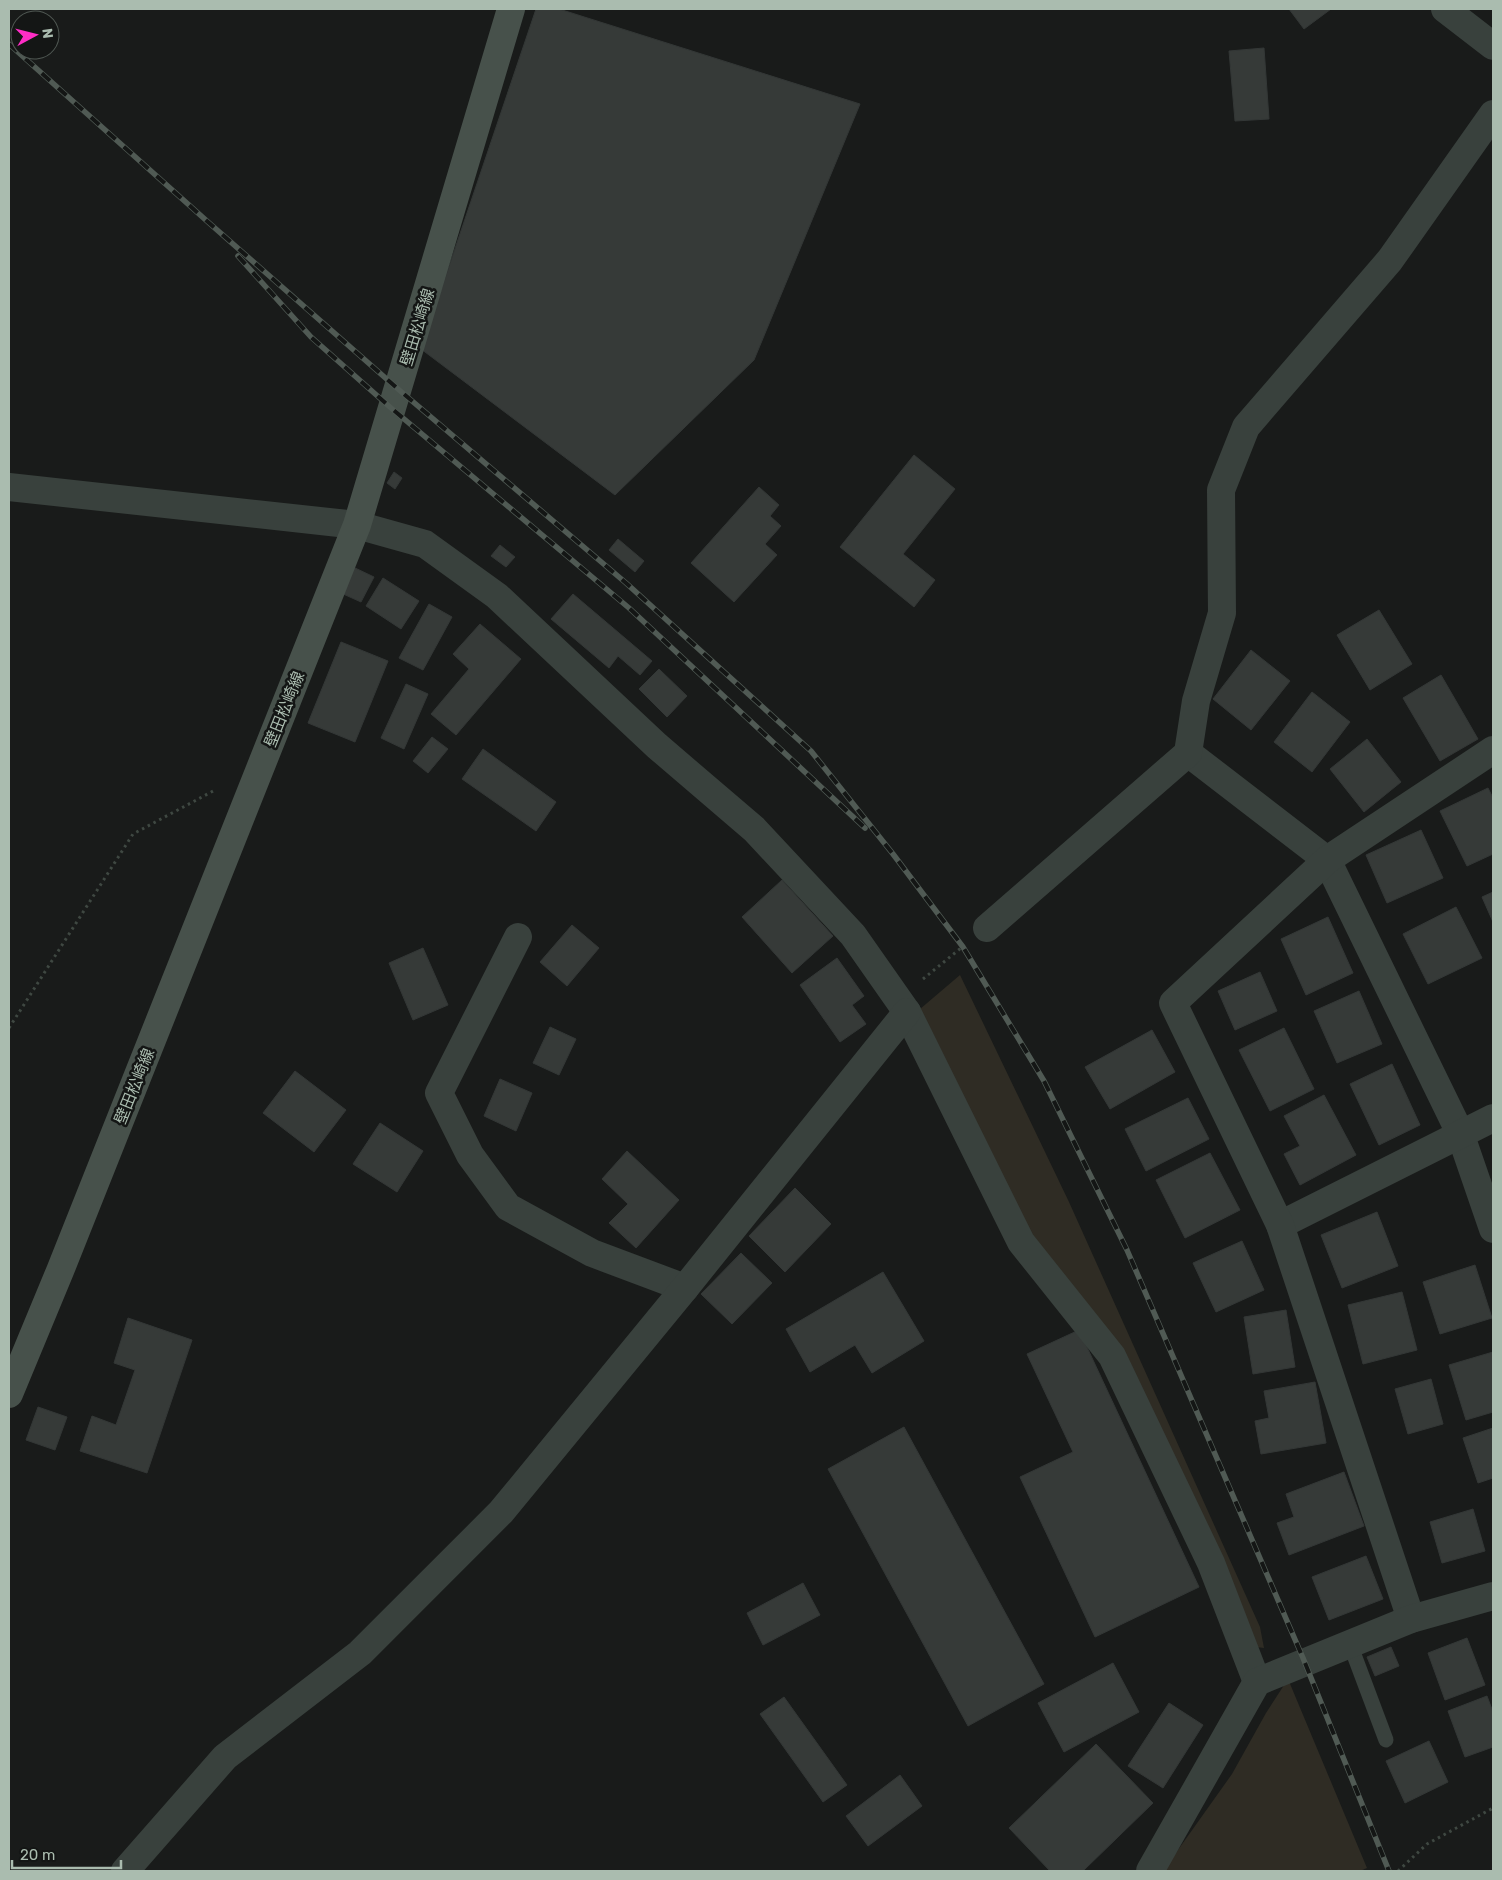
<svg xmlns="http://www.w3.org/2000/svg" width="1502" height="1880" font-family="Rubik,'Noto Sans JP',sans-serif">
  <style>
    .green { fill: #2f2c24 }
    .building { fill: #363a38; stroke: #333736 }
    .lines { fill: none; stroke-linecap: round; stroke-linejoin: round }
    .path { stroke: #3f4842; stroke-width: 3; stroke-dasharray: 2.5 4; stroke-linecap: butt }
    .service { stroke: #39413d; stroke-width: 15 }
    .minor { stroke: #39413d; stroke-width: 28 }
    .secondary { stroke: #47514b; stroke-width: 28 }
    .rail-casing { stroke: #505a54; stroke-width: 5.5 }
    .rail { stroke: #141615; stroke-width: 4; stroke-dasharray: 11; stroke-linecap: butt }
    .labels { text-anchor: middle; stroke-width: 5; stroke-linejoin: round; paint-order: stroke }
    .street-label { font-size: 16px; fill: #aabcaf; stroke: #141615 }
  </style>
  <rect width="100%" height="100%" fill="#191b1a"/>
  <g class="green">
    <polygon points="960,975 1069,1202 1260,1627 1264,1648 1256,1647 1203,1539 1028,1237 913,1015"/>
    <polygon points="1288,1679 1367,1868 1360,1871 1163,1871 1232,1774 1266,1713"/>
  </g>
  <g class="building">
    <polygon points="536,9 559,9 860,104 754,360 615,495 421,349"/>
    <polygon points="1289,9 1331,9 1304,29"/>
    <polygon points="1264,48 1269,119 1235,121 1229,51"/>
    <polygon points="914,455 955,489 903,554 935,580 914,607 840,547"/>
    <polygon points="394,472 402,478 395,489 387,483"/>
    <polygon points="759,487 779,505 770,516 781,526 765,544 777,555 734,602 691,563"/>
    <polygon points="618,539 644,561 635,572 609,550"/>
    <polygon points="500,545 515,557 506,567 491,556"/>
    <polygon points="353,567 374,577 361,602 341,593"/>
    <polygon points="383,578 419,601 401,629 366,606"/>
    <polygon points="573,594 652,661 640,675 618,656 609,668 551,619"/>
    <polygon points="429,604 452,617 423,670 399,658"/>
    <polygon points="1379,610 1412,664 1370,690 1337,635"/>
    <polygon points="480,624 521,659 456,735 431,714 469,669 453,654"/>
    <polygon points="341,642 388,661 355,742 308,723"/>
    <polygon points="1251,650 1290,681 1251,730 1213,699"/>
    <polygon points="659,669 687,696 667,717 639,689"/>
    <polygon points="1441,675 1478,739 1440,761 1403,698"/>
    <polygon points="406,684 428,694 404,749 381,738"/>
    <polygon points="1312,692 1350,722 1312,772 1274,742"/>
    <polygon points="432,737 448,749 428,773 413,761"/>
    <polygon points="1367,739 1401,782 1364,812 1330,769"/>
    <polygon points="483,749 556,802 536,831 462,779"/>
    <polygon points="1488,788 1493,798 1493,854 1467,866 1440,811"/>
    <polygon points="1421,830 1443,878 1387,903 1366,855"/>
    <polygon points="782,880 833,936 792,973 742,917"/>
    <polygon points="1493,892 1493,922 1482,897"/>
    <polygon points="1456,907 1482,958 1428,984 1403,934"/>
    <polygon points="1328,917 1353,973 1306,995 1281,939"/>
    <polygon points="572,925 599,948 567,986 540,962"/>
    <polygon points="423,948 448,1005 413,1020 389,963"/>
    <polygon points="837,958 864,996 852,1005 866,1024 840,1042 800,985"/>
    <polygon points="1260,972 1277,1011 1235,1030 1218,991"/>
    <polygon points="1359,991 1382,1044 1337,1063 1314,1011"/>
    <polygon points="550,1027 576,1039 559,1075 533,1063"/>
    <polygon points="1284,1028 1314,1089 1270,1111 1239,1050"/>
    <polygon points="1152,1030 1175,1072 1110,1109 1085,1067"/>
    <polygon points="1392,1064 1420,1125 1379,1145 1350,1084"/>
    <polygon points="295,1071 346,1110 314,1152 263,1113"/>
    <polygon points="500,1079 532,1093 516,1131 484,1116"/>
    <polygon points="1324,1095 1356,1155 1300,1185 1284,1154 1300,1146 1284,1116"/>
    <polygon points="1188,1098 1209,1139 1146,1171 1125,1129"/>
    <polygon points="380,1123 423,1151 397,1192 353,1164"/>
    <polygon points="627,1151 679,1200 636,1248 609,1223 628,1204 602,1179"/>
    <polygon points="1210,1153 1240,1210 1185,1238 1156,1180"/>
    <polygon points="795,1188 831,1224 785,1272 749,1236"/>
    <polygon points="1377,1212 1398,1266 1342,1288 1321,1235"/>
    <polygon points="1242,1241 1264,1290 1216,1312 1193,1263"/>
    <polygon points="741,1253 772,1283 732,1324 701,1294"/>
    <polygon points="1475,1265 1492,1318 1440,1334 1423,1282"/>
    <polygon points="883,1272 924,1341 872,1373 855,1345 810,1372 786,1329"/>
    <polygon points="1402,1292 1417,1350 1363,1364 1348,1305"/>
    <polygon points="1286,1310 1295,1367 1253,1374 1244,1317"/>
    <polygon points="128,1318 192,1340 147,1473 80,1451 92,1416 116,1425 135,1370 114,1363"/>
    <polygon points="1079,1330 1199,1587 1095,1637 1020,1477 1073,1452 1027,1354"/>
    <polygon points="1493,1352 1493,1412 1466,1420 1449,1365"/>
    <polygon points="1431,1379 1443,1424 1408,1434 1395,1389"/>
    <polygon points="1315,1382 1326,1443 1261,1454 1255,1421 1269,1418 1264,1391"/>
    <polygon points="38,1407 67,1417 55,1450 26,1440"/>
    <polygon points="904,1427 1044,1684 968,1726 828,1469"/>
    <polygon points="1493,1428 1493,1478 1478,1483 1463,1438"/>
    <polygon points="1344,1472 1364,1526 1289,1555 1277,1523 1294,1517 1286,1494"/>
    <polygon points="1473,1509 1485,1551 1442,1563 1430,1522"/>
    <polygon points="1366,1556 1383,1599 1329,1620 1312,1577"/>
    <polygon points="803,1583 820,1615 763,1645 747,1613"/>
    <polygon points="1467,1638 1485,1685 1445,1700 1428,1653"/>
    <polygon points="1391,1647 1399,1666 1375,1676 1367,1657"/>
    <polygon points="1113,1663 1139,1712 1064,1752 1038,1703"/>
    <polygon points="1487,1696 1493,1712 1493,1747 1465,1757 1448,1711"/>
    <polygon points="784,1697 847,1785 823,1802 760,1714"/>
    <polygon points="1169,1703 1203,1725 1163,1788 1128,1766"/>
    <polygon points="1429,1741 1448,1782 1405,1803 1386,1761"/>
    <polygon points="1096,1744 1153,1803 1083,1871 1050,1871 1009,1828"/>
    <polygon points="900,1775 922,1806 868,1846 846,1816"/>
  </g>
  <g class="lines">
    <g class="path">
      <polyline points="923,979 961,948"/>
      <polyline points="9,1028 133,834 215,790"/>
      <polyline points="1398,1871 1427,1844 1493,1808"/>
    </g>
    <polyline class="service" points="1350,1644 1386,1740"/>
    <g class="minor">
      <polyline points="1445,9 1493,46"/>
      <polyline points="9,487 357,525 425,544 497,596 657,746 754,829 853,935 907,1012 1021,1242 1112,1356 1211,1563 1257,1682"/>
      <polyline points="1188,753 1327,860 1460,1133 1493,1229"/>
      <polyline points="987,928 1188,753 1196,701 1222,613 1221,490 1246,427 1390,260 1493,114"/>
      <polyline points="518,937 439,1093 470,1155 508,1207 592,1253 685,1288"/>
      <polyline points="1280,1225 1493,1118"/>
      <polyline points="1411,1619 1280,1225 1173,1003 1327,860 1493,750"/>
      <polyline points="125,1871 225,1757 360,1653 501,1512 685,1288 907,1012"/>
      <polyline points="1150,1871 1257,1682 1411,1619 1493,1596"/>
    </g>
    <polyline class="secondary" points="9,1394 60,1271 357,525 511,9"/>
    <defs>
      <g id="rail">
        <polyline points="9,44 208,222 398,389 626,583 811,751 893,854 963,947 1044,1081 1127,1250 1303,1658 1389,1871"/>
        <polyline points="238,256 311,337 391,408 629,608 865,828"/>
      </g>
    </defs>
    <use href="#rail" class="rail-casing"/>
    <use href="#rail" class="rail"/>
  </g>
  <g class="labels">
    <g class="street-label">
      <text transform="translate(417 327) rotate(-73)" y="6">壁田松崎線</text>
      <text transform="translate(284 709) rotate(-68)" y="6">壁田松崎線</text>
      <text transform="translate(134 1086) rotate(-68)" y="6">壁田松崎線</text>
    </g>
  </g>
  <rect width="1502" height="1880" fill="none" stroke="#aabcaf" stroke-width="20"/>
  <g transform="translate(35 35) rotate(83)"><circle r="24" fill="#141615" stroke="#505853"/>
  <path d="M0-4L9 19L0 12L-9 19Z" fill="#ff2dc6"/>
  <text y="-8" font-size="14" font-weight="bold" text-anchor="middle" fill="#aabcaf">N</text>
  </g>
  <path d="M12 1860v8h109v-8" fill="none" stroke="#aabcaf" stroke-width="2.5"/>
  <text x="20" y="1860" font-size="15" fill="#aabcaf" stroke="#141615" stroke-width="4" paint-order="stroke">20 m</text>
</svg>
